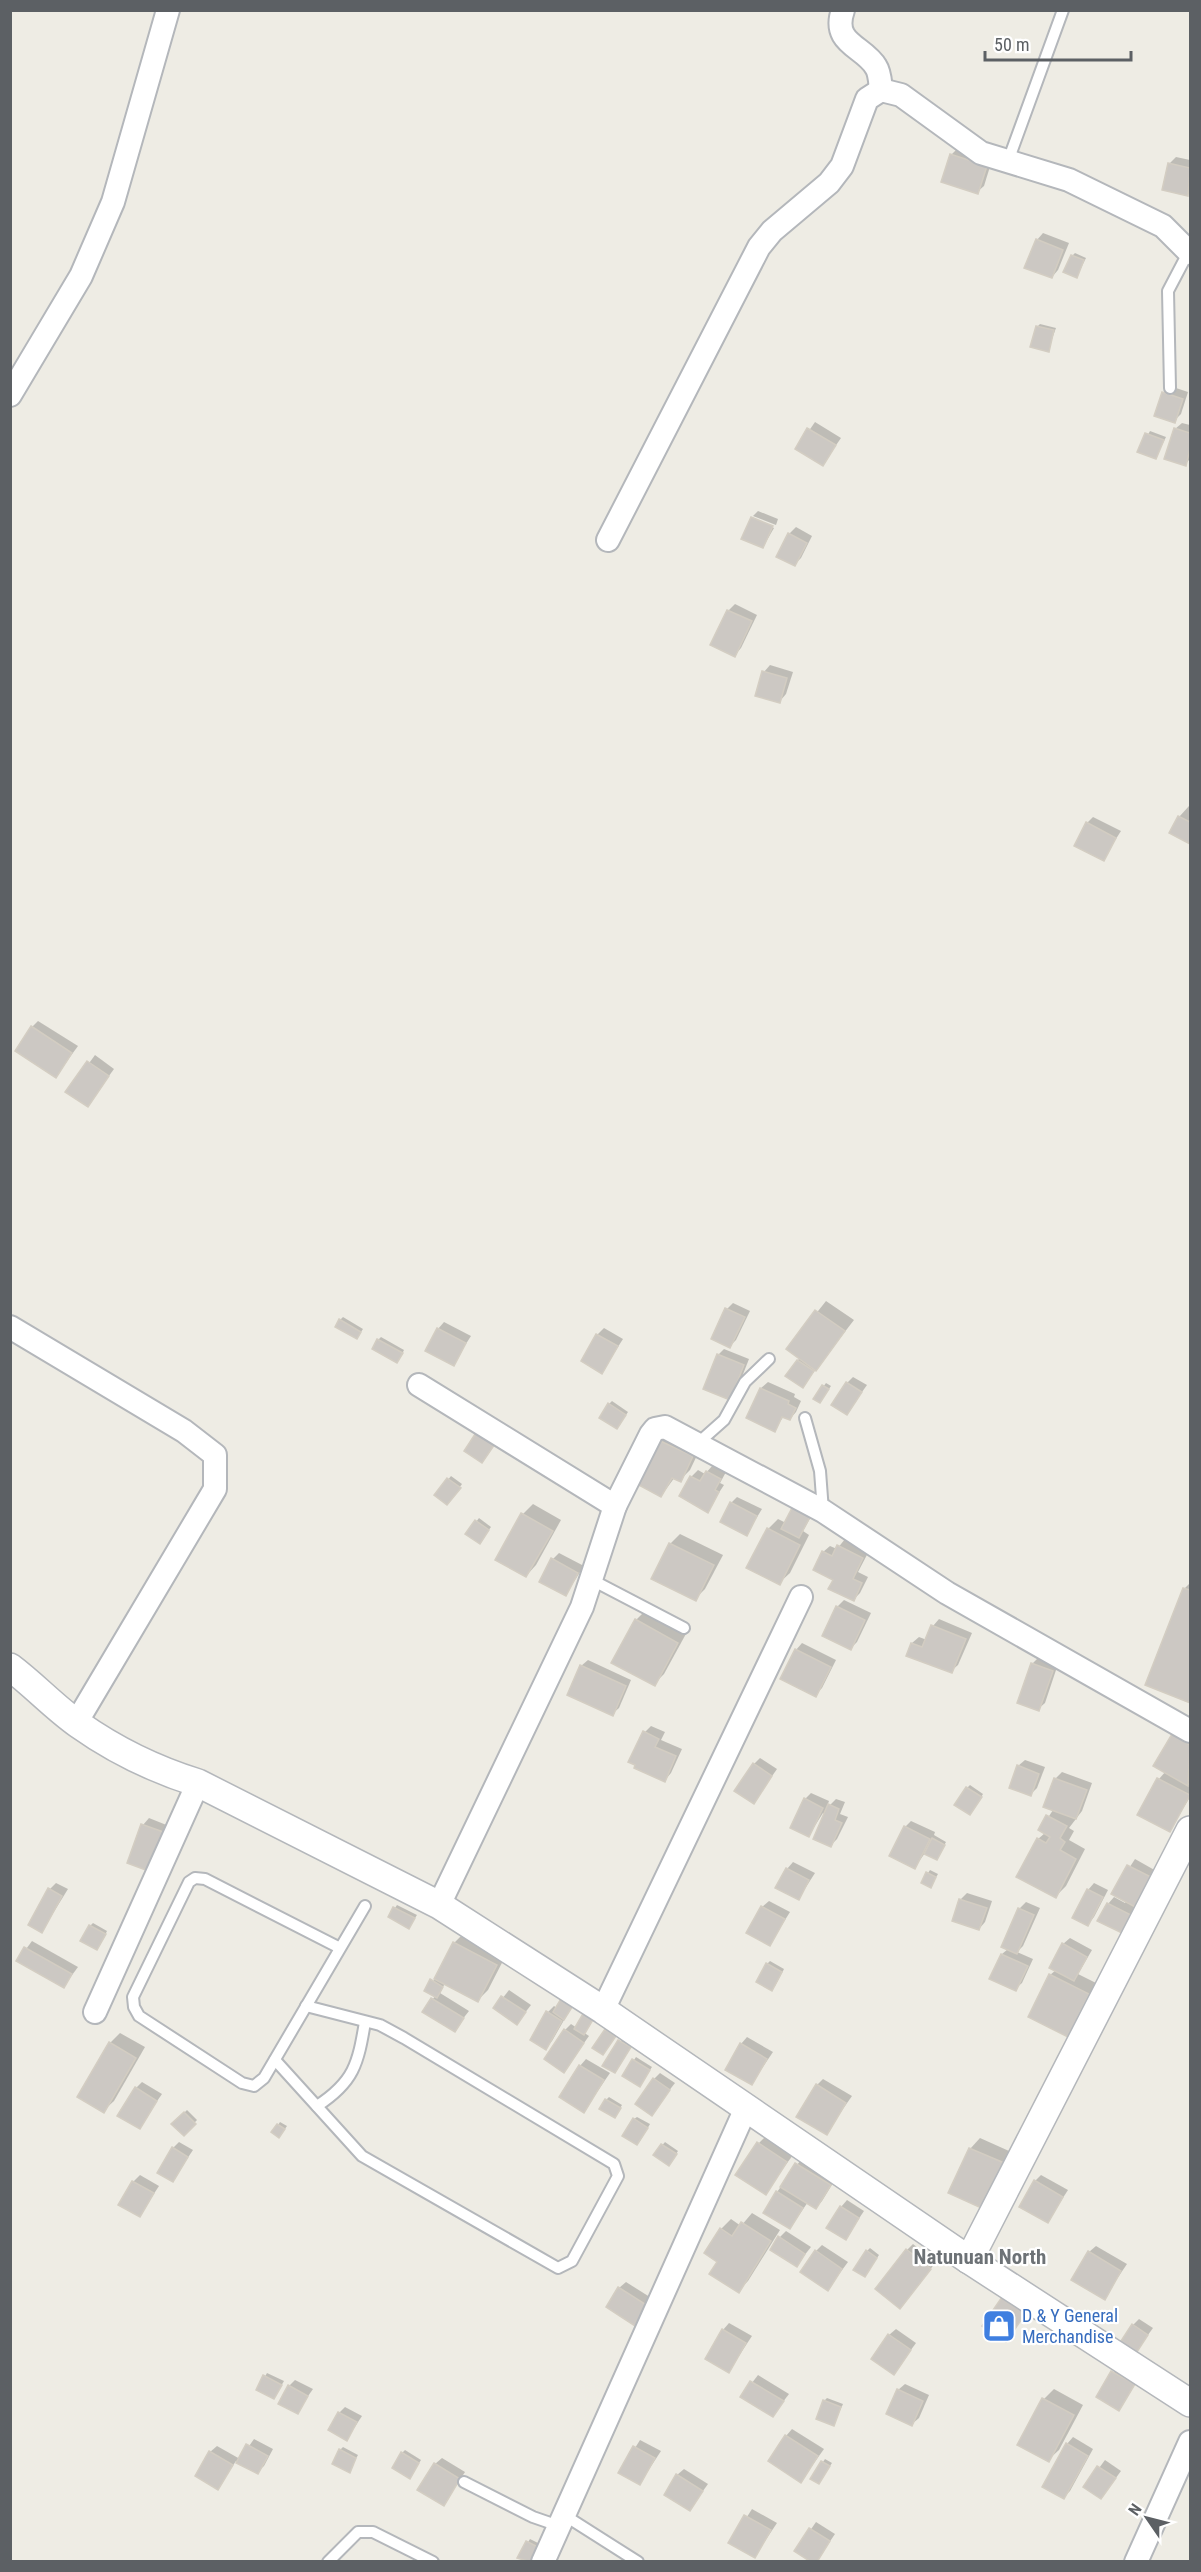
<svg xmlns="http://www.w3.org/2000/svg" width="1201" height="2572" font-family="'Roboto Condensed',sans-serif">
  <style>
    .shadow { fill: #0003 }
    .building { fill: #ccc8c3; stroke: #d3cdc2; stroke-width: 1.5 }
    .lines { fill: none; stroke-linecap: round; stroke-linejoin: round }
    .service-casing { stroke: #b4b7bb; stroke-width: 14 }
    .minor-casing { stroke: #b4b7bb; stroke-width: 26 }
    .tertiary-casing { stroke: #b4b7bb; stroke-width: 30 }
    .service { stroke: #fff; stroke-width: 10 }
    .minor { stroke: #fff; stroke-width: 22 }
    .tertiary { stroke: #fff; stroke-width: 27 }
    .labels { text-anchor: middle; stroke-width: 4.5; stroke-linejoin: round; paint-order: stroke }
    .shop-label { font-size: 18px; fill: #366cbe; stroke: #fff; text-anchor: start }
    .quarter-label { font-size: 21px; font-weight: bold; fill: #6d7276; stroke: #fff }
  </style>
  <rect width="100%" height="100%" fill="#eeece4"/>
  <g class="shadow">
    <polygon points="958,148 992,160 984,186 977,192 951,155"/>
    <polygon points="1176,157 1190,160 1190,191 1188,194 1169,164"/>
    <polygon points="1043,233 1069,243 1058,270 1052,277 1037,240"/>
    <polygon points="1075,253 1086,258 1077,276 1072,256"/>
    <polygon points="1040,324 1056,328 1048,350 1037,327"/>
    <polygon points="1170,386 1188,392 1181,414 1174,421 1164,393"/>
    <polygon points="815,422 841,438 823,464 797,448"/>
    <polygon points="1182,423 1190,425 1190,459 1185,464 1175,429"/>
    <polygon points="1150,431 1166,437 1156,457 1139,451"/>
    <polygon points="758,511 778,519 776,525 753,516"/>
    <polygon points="752,517 774,528 763,547"/>
    <polygon points="796,527 812,536 801,558 795,564 789,534"/>
    <polygon points="735,604 757,615 741,648 735,655 728,611"/>
    <polygon points="770,665 793,672 786,694 780,701 764,672"/>
    <polygon points="1189,806 1190,807 1190,842 1171,832 1179,817"/>
    <polygon points="1093,817 1121,831 1103,859 1087,823"/>
    <polygon points="38,1021 78,1046 56,1076 32,1027"/>
    <polygon points="95,1055 114,1069 87,1106 68,1092"/>
    <polygon points="826,1301 854,1320 803,1386 798,1360 800,1358 788,1349"/>
    <polygon points="733,1303 750,1311 736,1340 730,1346 727,1309"/>
    <polygon points="343,1317 363,1329 359,1335 340,1320"/>
    <polygon points="444,1322 471,1336 453,1364 438,1329"/>
    <polygon points="604,1328 623,1339 602,1372 597,1335"/>
    <polygon points="381,1337 404,1350 400,1358 378,1340"/>
    <polygon points="724,1349 749,1359 736,1392 730,1398 718,1355"/>
    <polygon points="853,1377 867,1385 847,1413 847,1383"/>
    <polygon points="768,1382 795,1394 794,1397 801,1401 796,1412 790,1419 784,1416 774,1430 748,1418 761,1388"/>
    <polygon points="826,1383 831,1386 822,1399 815,1398"/>
    <polygon points="612,1401 628,1412 617,1428 609,1404"/>
    <polygon points="670,1431 702,1445 690,1470 680,1480 675,1477 661,1496 660,1441"/>
    <polygon points="713,1465 726,1472 720,1483 724,1485 707,1511 691,1477 698,1470 705,1474"/>
    <polygon points="451,1476 462,1484 450,1501 436,1495"/>
    <polygon points="737,1497 762,1509 746,1535 731,1503"/>
    <polygon points="533,1504 561,1520 536,1565 526,1576 523,1514"/>
    <polygon points="816,1508 803,1531 809,1535 790,1573 779,1583 768,1529 778,1519 786,1523"/>
    <polygon points="479,1518 491,1527 482,1539 467,1534"/>
    <polygon points="680,1534 723,1555 705,1589 695,1599 670,1544"/>
    <polygon points="845,1539 869,1551 858,1572 868,1577 860,1593 854,1599 835,1579 823,1552 830,1546 837,1549"/>
    <polygon points="559,1553 584,1566 566,1594 553,1559"/>
    <polygon points="1190,1583 1190,1701 1147,1684 1185,1588"/>
    <polygon points="844,1600 871,1613 857,1642 851,1648 837,1607"/>
    <polygon points="646,1610 687,1632 664,1674 654,1684 636,1620"/>
    <polygon points="939,1619 972,1633 958,1665 951,1671 912,1643 919,1637 927,1640 933,1626"/>
    <polygon points="802,1643 836,1660 822,1688 815,1695 796,1650"/>
    <polygon points="1038,1658 1058,1664 1045,1703 1038,1709 1032,1664"/>
    <polygon points="588,1660 631,1680 619,1708 612,1714 581,1666"/>
    <polygon points="651,1726 665,1732 661,1740 682,1749 671,1773 665,1780 637,1764 645,1732"/>
    <polygon points="1179,1728 1190,1735 1190,1782 1188,1784 1190,1786 1190,1797 1170,1830 1139,1814 1159,1779 1166,1771 1173,1735"/>
    <polygon points="760,1758 777,1769 754,1802 754,1764"/>
    <polygon points="1025,1760 1045,1767 1037,1788 1031,1794 1018,1766"/>
    <polygon points="1062,1772 1092,1783 1082,1811 1069,1828 1074,1831 1069,1840 1085,1849 1066,1886 1056,1896 1038,1839 1045,1833 1040,1830 1053,1810 1055,1779"/>
    <polygon points="970,1785 983,1794 973,1810 967,1788"/>
    <polygon points="811,1793 829,1801 826,1809 836,1799 845,1802 840,1814 848,1817 837,1839 831,1845 826,1814 823,1813 809,1835 805,1799"/>
    <polygon points="149,1818 174,1828 160,1865 143,1825"/>
    <polygon points="911,1821 935,1832 934,1835 946,1842 937,1858 925,1853 915,1867 905,1827"/>
    <polygon points="1135,1859 1158,1872 1122,1932 1108,1904 1114,1897 1125,1903 1127,1900 1113,1893"/>
    <polygon points="793,1862 815,1873 799,1898 787,1869"/>
    <polygon points="930,1870 938,1874 931,1886 928,1873"/>
    <polygon points="56,1883 68,1889 42,1931 50,1889"/>
    <polygon points="1094,1883 1108,1890 1094,1917 1088,1924 1088,1890"/>
    <polygon points="967,1893 992,1901 985,1922 979,1929 954,1920 961,1899"/>
    <polygon points="769,1901 790,1912 770,1944 762,1907"/>
    <polygon points="1026,1902 1040,1908 1023,1946 1017,1952 1033,1959 1022,1983 1015,1989 1002,1954 1008,1949 1019,1909"/>
    <polygon points="397,1905 417,1915 409,1927 395,1908"/>
    <polygon points="93,1923 107,1931 100,1945 90,1926"/>
    <polygon points="464,1933 506,1955 488,1990 478,2000 445,1983 440,1993 469,2011 454,2030 424,2012 435,1996 426,1990 436,1978 454,1943"/>
    <polygon points="1070,1938 1092,1950 1078,1974 1098,1984 1078,2025 1068,2035 1050,1975 1056,1970 1063,1944"/>
    <polygon points="32,1941 78,1967 64,1986 18,1960"/>
    <polygon points="770,1961 784,1969 775,1986 767,1964"/>
    <polygon points="509,1990 531,2005 517,2023 495,2008"/>
    <polygon points="575,2001 552,2041 545,2048 548,2012 554,2006 557,2008"/>
    <polygon points="571,2024 589,2036 564,2071 565,2030"/>
    <polygon points="120,2033 145,2047 114,2101 103,2111 110,2043"/>
    <polygon points="626,2034 636,2040 615,2071 605,2065"/>
    <polygon points="747,2037 773,2052 752,2083 741,2044"/>
    <polygon points="636,2057 652,2067 642,2082 624,2075"/>
    <polygon points="586,2059 610,2073 584,2111 580,2066"/>
    <polygon points="660,2073 675,2083 651,2114 654,2079"/>
    <polygon points="823,2079 852,2096 826,2133 817,2085"/>
    <polygon points="142,2082 162,2094 139,2127 136,2088"/>
    <polygon points="609,2097 622,2105 617,2113 606,2100"/>
    <polygon points="187,2110 197,2120 184,2134 173,2124"/>
    <polygon points="637,2117 650,2124 640,2141 634,2119"/>
    <polygon points="280,2122 287,2126 282,2133 278,2125"/>
    <polygon points="765,2137 793,2155 765,2193 759,2143"/>
    <polygon points="980,2138 1018,2155 998,2199 970,2149"/>
    <polygon points="179,2142 193,2150 173,2180 173,2148"/>
    <polygon points="665,2142 678,2151 671,2161 655,2154"/>
    <polygon points="803,2157 836,2178 822,2201 816,2207 808,2202 790,2228 777,2192"/>
    <polygon points="140,2175 159,2186 140,2215 133,2182"/>
    <polygon points="1041,2175 1068,2190 1048,2221 1035,2181"/>
    <polygon points="847,2200 864,2211 846,2238 841,2207"/>
    <polygon points="752,2213 780,2230 748,2281 738,2291 719,2261 721,2229 731,2219 741,2226"/>
    <polygon points="786,2231 811,2247 796,2266 780,2237"/>
    <polygon points="913,2244 936,2262 906,2300 907,2250"/>
    <polygon points="822,2245 848,2262 828,2289 816,2251"/>
    <polygon points="1096,2246 1127,2264 1104,2298 1089,2252"/>
    <polygon points="870,2248 879,2255 867,2273 867,2251"/>
    <polygon points="626,2282 653,2299 641,2317 619,2288"/>
    <polygon points="1139,2319 1153,2328 1135,2353 1133,2325"/>
    <polygon points="729,2323 752,2336 729,2371 723,2330"/>
    <polygon points="896,2329 916,2343 894,2373 889,2335"/>
    <polygon points="1119,2365 1140,2377 1119,2409 1098,2397"/>
    <polygon points="267,2373 284,2381 274,2398 258,2389"/>
    <polygon points="758,2375 789,2394 773,2415 742,2396"/>
    <polygon points="295,2380 313,2389 297,2412 289,2386"/>
    <polygon points="905,2384 929,2395 919,2418 912,2424 898,2390"/>
    <polygon points="1054,2389 1083,2405 1059,2450 1048,2460 1019,2444 1044,2399"/>
    <polygon points="827,2398 843,2404 834,2424 824,2401"/>
    <polygon points="345,2407 362,2416 347,2439 339,2413"/>
    <polygon points="792,2429 824,2449 801,2481 786,2436"/>
    <polygon points="1073,2437 1093,2449 1070,2491 1064,2497 1067,2444"/>
    <polygon points="254,2439 273,2449 264,2466 257,2472 236,2461 218,2488 210,2452 217,2446 240,2459"/>
    <polygon points="640,2440 661,2451 640,2483 620,2472"/>
    <polygon points="343,2447 358,2455 349,2471 340,2450"/>
    <polygon points="405,2450 421,2460 412,2474 402,2453"/>
    <polygon points="442,2458 465,2472 444,2504 435,2464"/>
    <polygon points="825,2459 832,2463 819,2482 812,2478"/>
    <polygon points="1105,2460 1121,2471 1101,2498 1085,2487"/>
    <polygon points="684,2469 708,2484 690,2509 677,2475"/>
    <polygon points="752,2509 777,2523 755,2556 731,2542"/>
    <polygon points="816,2522 835,2534 816,2562 796,2551"/>
    <polygon points="530,2539 540,2544 533,2559 528,2562 519,2557"/>
  </g>
  <g class="building">
    <polygon points="950,154 987,166 978,194 941,182"/>
    <polygon points="1168,163 1190,168 1188,196 1162,190"/>
    <polygon points="1036,239 1063,250 1052,278 1024,268"/>
    <polygon points="1071,255 1084,260 1077,278 1063,272"/>
    <polygon points="1036,326 1054,330 1049,352 1030,347"/>
    <polygon points="1162,392 1183,399 1175,423 1154,416"/>
    <polygon points="807,428 836,445 823,466 795,449"/>
    <polygon points="1174,428 1190,433 1190,449 1186,466 1164,459"/>
    <polygon points="1145,433 1164,440 1156,459 1137,452"/>
    <polygon points="751,517 773,526 763,548 741,539"/>
    <polygon points="788,533 807,543 795,566 776,557"/>
    <polygon points="727,610 752,621 735,657 710,645"/>
    <polygon points="762,671 787,678 780,703 755,696"/>
    <polygon points="1178,816 1190,822 1190,844 1169,833"/>
    <polygon points="1086,822 1116,838 1104,861 1074,846"/>
    <polygon points="31,1026 72,1053 56,1078 15,1051"/>
    <polygon points="87,1061 109,1076 88,1107 65,1092"/>
    <polygon points="725,1308 745,1317 730,1348 711,1339"/>
    <polygon points="815,1310 845,1331 816,1371 786,1349"/>
    <polygon points="339,1319 361,1332 357,1339 335,1327"/>
    <polygon points="437,1328 466,1343 454,1366 425,1351"/>
    <polygon points="596,1334 618,1346 602,1374 581,1361"/>
    <polygon points="377,1339 403,1353 397,1363 372,1349"/>
    <polygon points="717,1354 744,1365 730,1400 703,1389"/>
    <polygon points="797,1360 814,1371 803,1388 785,1376"/>
    <polygon points="846,1382 862,1392 847,1415 831,1405"/>
    <polygon points="822,1385 829,1389 820,1403 813,1399"/>
    <polygon points="760,1388 789,1401 788,1404 796,1408 790,1420 782,1417 775,1432 746,1418"/>
    <polygon points="608,1403 626,1415 617,1429 599,1418"/>
    <polygon points="479,1428 497,1441 482,1463 464,1451"/>
    <polygon points="658,1440 693,1456 681,1482 672,1478 661,1497 635,1483"/>
    <polygon points="706,1471 721,1479 715,1490 719,1492 708,1513 679,1496 690,1476 700,1481"/>
    <polygon points="447,1478 461,1488 447,1505 434,1495"/>
    <polygon points="730,1502 757,1516 747,1536 720,1522"/>
    <polygon points="793,1506 811,1515 799,1538 781,1529"/>
    <polygon points="521,1513 553,1531 526,1577 495,1560"/>
    <polygon points="475,1520 489,1530 480,1544 465,1534"/>
    <polygon points="767,1528 800,1545 780,1585 746,1568"/>
    <polygon points="669,1543 714,1565 696,1601 651,1579"/>
    <polygon points="837,1545 863,1558 853,1579 862,1583 854,1601 828,1589 833,1580 813,1570 822,1551 832,1556"/>
    <polygon points="551,1558 578,1573 566,1596 539,1582"/>
    <polygon points="1183,1588 1190,1590 1190,1703 1145,1685"/>
    <polygon points="836,1606 865,1620 851,1650 822,1636"/>
    <polygon points="635,1619 678,1643 655,1686 611,1663"/>
    <polygon points="931,1625 966,1639 952,1673 906,1656 911,1643 922,1647"/>
    <polygon points="795,1649 831,1667 816,1697 780,1679"/>
    <polygon points="1031,1663 1053,1671 1039,1711 1017,1703"/>
    <polygon points="580,1665 626,1686 613,1716 567,1695"/>
    <polygon points="643,1731 659,1739 655,1747 676,1756 665,1782 634,1768 635,1765 628,1762"/>
    <polygon points="1172,1734 1190,1745 1188,1786 1153,1766"/>
    <polygon points="753,1763 772,1776 754,1804 734,1791"/>
    <polygon points="1017,1765 1039,1774 1031,1796 1009,1788"/>
    <polygon points="1054,1778 1087,1790 1076,1819 1043,1807"/>
    <polygon points="1157,1778 1190,1795 1170,1832 1137,1815"/>
    <polygon points="966,1787 982,1797 970,1815 954,1805"/>
    <polygon points="804,1798 823,1808 809,1837 790,1828"/>
    <polygon points="828,1804 839,1809 835,1820 842,1823 831,1847 813,1839"/>
    <polygon points="1046,1815 1067,1826 1060,1838 1065,1842 1060,1850 1076,1859 1056,1898 1016,1877 1037,1838 1046,1843 1050,1837 1038,1830"/>
    <polygon points="141,1824 169,1834 154,1873 127,1863"/>
    <polygon points="904,1826 930,1839 915,1869 889,1856"/>
    <polygon points="932,1838 945,1845 937,1860 924,1854"/>
    <polygon points="1127,1865 1153,1878 1137,1908 1111,1894"/>
    <polygon points="786,1868 809,1880 799,1900 775,1888"/>
    <polygon points="926,1872 936,1877 931,1888 921,1883"/>
    <polygon points="48,1888 62,1896 42,1933 28,1925"/>
    <polygon points="1087,1889 1103,1897 1088,1926 1072,1918"/>
    <polygon points="959,1899 987,1908 979,1930 952,1921"/>
    <polygon points="1107,1903 1131,1915 1122,1933 1097,1921"/>
    <polygon points="761,1906 785,1919 770,1946 746,1933"/>
    <polygon points="393,1907 415,1918 409,1929 388,1917"/>
    <polygon points="1018,1908 1034,1915 1017,1954 1001,1947"/>
    <polygon points="89,1925 106,1934 97,1950 80,1941"/>
    <polygon points="453,1942 497,1965 478,2002 434,1979"/>
    <polygon points="1062,1943 1087,1957 1074,1981 1049,1968"/>
    <polygon points="24,1947 72,1974 64,1988 16,1961"/>
    <polygon points="1001,1954 1028,1966 1016,1991 989,1979"/>
    <polygon points="766,1963 782,1972 772,1991 756,1982"/>
    <polygon points="1049,1974 1089,1994 1068,2037 1028,2017"/>
    <polygon points="430,1979 443,1987 437,1998 424,1991"/>
    <polygon points="501,1996 526,2012 517,2025 493,2008"/>
    <polygon points="562,1997 574,2004 564,2020 553,2012"/>
    <polygon points="431,1998 464,2018 455,2032 422,2012"/>
    <polygon points="546,2011 562,2021 546,2050 530,2040"/>
    <polygon points="584,2012 594,2018 584,2035 574,2029"/>
    <polygon points="564,2029 584,2043 564,2073 544,2059"/>
    <polygon points="605,2029 616,2036 603,2055 592,2048"/>
    <polygon points="618,2040 631,2047 615,2073 602,2066"/>
    <polygon points="109,2042 136,2058 104,2113 77,2097"/>
    <polygon points="740,2043 767,2059 752,2085 725,2070"/>
    <polygon points="632,2059 650,2070 640,2087 622,2076"/>
    <polygon points="579,2065 604,2080 584,2113 559,2097"/>
    <polygon points="653,2078 670,2090 652,2116 635,2104"/>
    <polygon points="816,2084 846,2103 827,2135 796,2117"/>
    <polygon points="135,2087 157,2101 140,2129 117,2116"/>
    <polygon points="605,2099 621,2108 615,2118 599,2109"/>
    <polygon points="184,2112 196,2124 184,2136 171,2124"/>
    <polygon points="633,2118 648,2128 637,2145 622,2136"/>
    <polygon points="277,2124 285,2129 279,2138 271,2132"/>
    <polygon points="757,2142 787,2162 766,2195 735,2175"/>
    <polygon points="661,2144 677,2154 669,2166 653,2155"/>
    <polygon points="172,2147 188,2157 173,2182 157,2173"/>
    <polygon points="969,2148 1009,2165 988,2211 948,2193"/>
    <polygon points="795,2163 831,2185 816,2209 780,2187"/>
    <polygon points="1034,2180 1063,2197 1048,2223 1019,2207"/>
    <polygon points="132,2181 154,2193 140,2217 118,2205"/>
    <polygon points="776,2191 803,2208 790,2229 763,2213"/>
    <polygon points="840,2206 859,2218 846,2240 826,2228"/>
    <polygon points="741,2222 771,2241 739,2293 709,2274 717,2262 704,2253 720,2228 732,2236"/>
    <polygon points="778,2236 805,2254 797,2267 770,2250"/>
    <polygon points="906,2249 931,2269 900,2309 875,2289"/>
    <polygon points="815,2250 842,2269 828,2291 800,2272"/>
    <polygon points="866,2250 877,2258 865,2277 853,2270"/>
    <polygon points="1088,2251 1121,2271 1105,2300 1071,2280"/>
    <polygon points="618,2287 648,2306 635,2326 606,2307"/>
    <polygon points="1002,2297 1026,2313 1006,2342 982,2326"/>
    <polygon points="1132,2324 1148,2335 1135,2355 1119,2344"/>
    <polygon points="722,2329 746,2343 729,2373 705,2359"/>
    <polygon points="888,2334 911,2350 894,2375 871,2359"/>
    <polygon points="1111,2371 1135,2384 1119,2411 1096,2397"/>
    <polygon points="263,2375 282,2385 274,2399 256,2390"/>
    <polygon points="750,2381 784,2401 773,2417 740,2397"/>
    <polygon points="288,2385 308,2396 298,2414 278,2404"/>
    <polygon points="897,2389 923,2401 912,2426 886,2414"/>
    <polygon points="1042,2398 1074,2415 1049,2462 1017,2445"/>
    <polygon points="823,2400 841,2407 834,2426 816,2419"/>
    <polygon points="338,2412 357,2422 347,2441 328,2430"/>
    <polygon points="785,2435 818,2456 801,2483 768,2461"/>
    <polygon points="1066,2443 1088,2456 1064,2499 1042,2487"/>
    <polygon points="246,2444 268,2456 258,2474 236,2463"/>
    <polygon points="633,2446 655,2458 640,2485 618,2473"/>
    <polygon points="339,2449 356,2458 350,2473 332,2464"/>
    <polygon points="209,2451 233,2465 218,2490 195,2476"/>
    <polygon points="401,2452 419,2463 410,2479 392,2468"/>
    <polygon points="821,2461 830,2466 819,2484 810,2479"/>
    <polygon points="434,2463 460,2479 444,2506 417,2490"/>
    <polygon points="1097,2466 1116,2478 1101,2499 1083,2487"/>
    <polygon points="676,2474 703,2491 690,2511 664,2495"/>
    <polygon points="744,2515 771,2530 755,2558 728,2543"/>
    <polygon points="809,2528 830,2541 817,2562 811,2562 794,2551"/>
    <polygon points="526,2541 538,2547 531,2562 517,2558"/>
  </g>
  <g class="lines">
    <defs>
      <g id="service">
        <polyline points="1008,161 1063,10"/>
        <polyline points="1170,388 1168,291 1189,251"/>
        <polyline points="805,1418 820,1471 823,1511"/>
        <polyline points="697,1444 724,1420 745,1382 769,1359"/>
        <polyline points="592,1580 684,1628"/>
        <polyline points="340,1948 205,1879 195,1878 189,1882 133,1997 134,2007 139,2016 242,2083 254,2086 264,2078 365,1906"/>
        <polyline points="275,2060 362,2156 558,2268 572,2261 618,2176 614,2164 404,2038 380,2025 306,2006"/>
        <path d="M317,2106C354,2082 358,2064 365,2022"/>
        <polyline points="464,2482 533,2517 559,2526"/>
        <polyline points="564,2515 638,2562"/>
        <polyline points="328,2562 358,2532 373,2532 433,2562"/>
      </g>
      <g id="minor">
        <path d="M843,10C831,44 864,46 876,67C880,73 880,82 881,90"/>
        <polyline points="10,395 81,276 113,202 168,10"/>
        <polyline points="608,540 759,247 772,231 829,183 842,166 867,99 881,90 901,95 981,153 1069,180 1163,226 1190,253"/>
        <polyline points="10,1327 184,1431 215,1455 215,1489 76,1723"/>
        <polyline points="419,1385 615,1506 651,1434 655,1429 665,1427 823,1511 947,1593 1190,1731"/>
        <polyline points="439,1905 582,1607 615,1506"/>
        <polyline points="603,2010 801,1597"/>
        <polyline points="95,2012 198,1783"/>
        <polyline points="543,2562 746,2108"/>
        <polyline points="1136,2562 1190,2442"/>
      </g>
      <g id="tertiary">
        <path d="M10,1667C34,1685 54,1707 78,1724C116,1751 153,1769 198,1783L439,1905L603,2010L969,2260L1190,2403"/>
        <polyline points="969,2260 1190,1830"/>
      </g>
    </defs>
    <use href="#service" class="service-casing"/>
    <use href="#minor" class="minor-casing"/>
    <use href="#tertiary" class="tertiary-casing"/>
    <use href="#service" class="service"/>
    <use href="#minor" class="minor"/>
    <use href="#tertiary" class="tertiary"/>
  </g>
  <defs>
    <symbol id="shop-square" viewBox="-11 -11 22 22"><rect x="-9" y="-9" width="18" height="18" rx="4" fill="#3f7fe0" stroke="#fff"/><path d="M-5-2.5h2.3a2.7 3.5 0 0 1 5.4 0H5L5.5 6h-11ZM-1.5-2.5h3a1.5 2.3 0 0 0-3 0Z" fill="#fff"/></symbol>
  </defs>
  <g fill-rule="evenodd">
    <use href="#shop-square" x="980" y="2307" width="38" height="38"/>
  </g>
  <g class="labels">
    <g class="shop-label">
      <text x="1022" y="2322">D &amp; Y General<tspan x="1022" dy="21">Merchandise</tspan></text>
    </g>
    <g class="quarter-label">
      <text x="980" y="2264">Natunuan North</text>
    </g>
  </g>
  <rect width="1201" height="2572" fill="none" stroke="#5c6064" stroke-width="24"/>
  <g transform="translate(1147 2518) rotate(305)" stroke="#ffffff" stroke-width="4.5" paint-order="stroke">
  <path d="M0-4.5L10 22L0 15L-10 22Z" fill="#5c6064"/>
  <text y="-9" font-size="16" font-weight="bold" text-anchor="middle" fill="#5c6064">N</text>
  </g>
  <path d="M985 51v9h146v-9" fill="none" stroke="#5c6064" stroke-width="3"/>
  <text x="994" y="51" font-size="18" fill="#5c6064" stroke="#ffffff" stroke-width="4.5" paint-order="stroke">50 m</text>
</svg>
